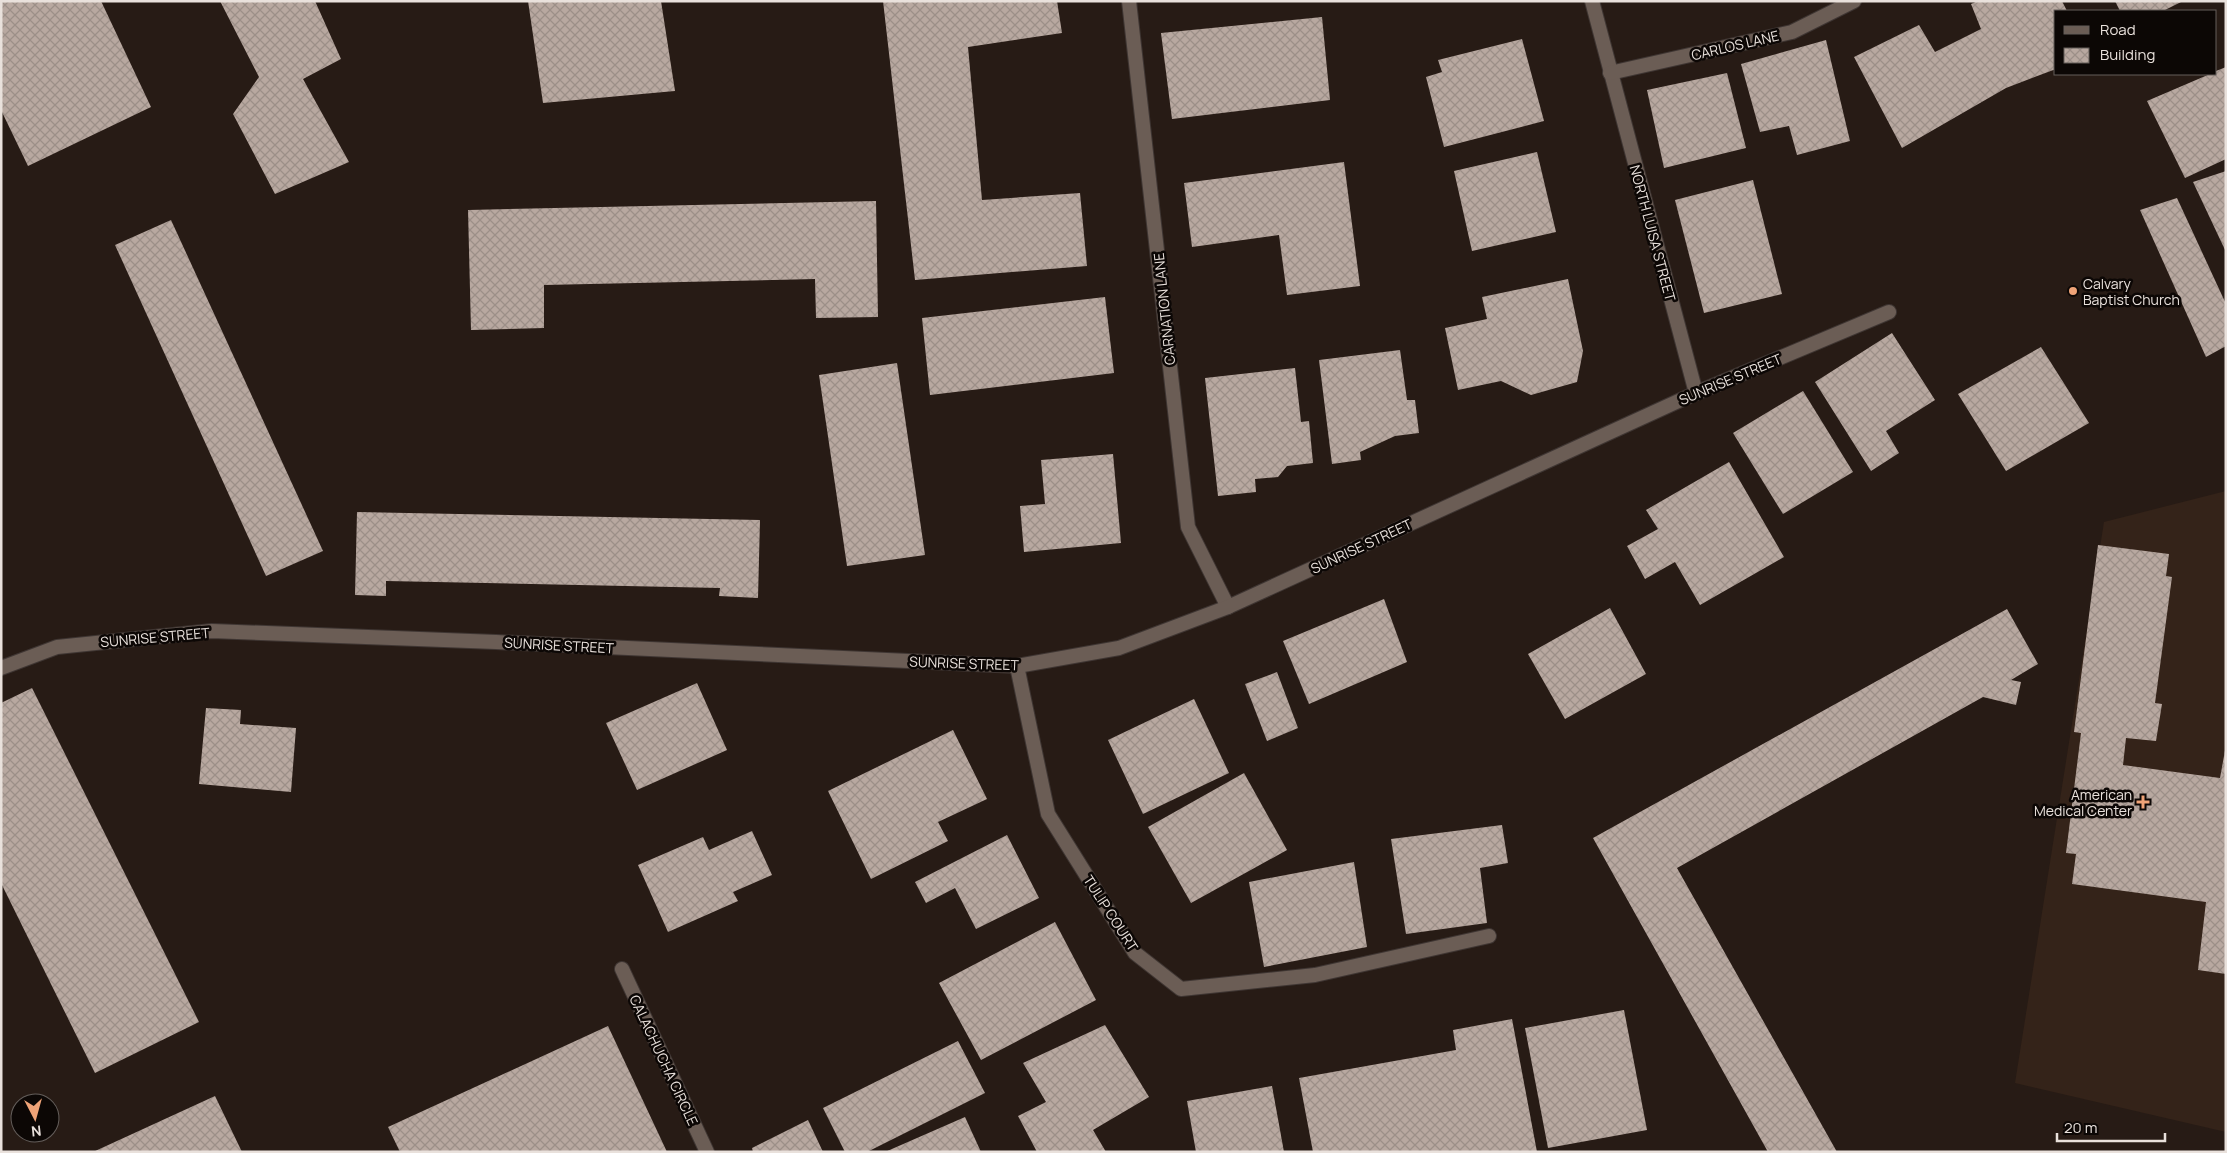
<svg xmlns="http://www.w3.org/2000/svg" width="2227" height="1153" viewBox="0 0 2227 1153" font-family="Manrope,sans-serif">
<style>
.built{fill:#342319}
.building{fill:url(#building-cross-hatch)}
.lines{fill:none;stroke-linecap:round;stroke-linejoin:round}
.minor-casing{stroke:#3f3633;stroke-width:16}
.minor{stroke:#6b5d55;stroke-width:14}
.poi-dot{fill:#efa377;stroke:#0c0705;stroke-width:2}
.labels{text-anchor:middle;dominant-baseline:central;stroke-width:5;stroke-linejoin:round;paint-order:stroke}
.street-label{font-size:14px;fill:#e9e1dc;stroke:#0c0705}
.poi-label{font-size:14px;fill:#e9e1dc;stroke:#0c0705;text-anchor:start}
</style>
<defs>
<pattern id="building-cross-hatch" width="8" height="8" patternUnits="userSpaceOnUse" patternTransform="scale(1.25)"><rect width="8" height="8" fill="#b8a8a0"/><path d="M0 0l8 8M0 8l8-8" fill="none" stroke="#9c8f88"/></pattern>
</defs>
<rect width="100%" height="100%" fill="#271b15"/>
<path class="built" d="M2226,491V1132L2015,1083L2104,522Z"/>
<g class="building">
<path d="M1,1H101L151,107L28,166L1,110Z"/>
<path d="M220,1H315L341,59L303,79L349,162L275,194L233,114L259,77Z"/>
<path d="M528,1H661L675,91L543,103Z"/>
<path d="M883,1H1057L1062,33L968,47L982,200L1080,193L1087,266L915,280Z"/>
<path d="M1978,1H2062L2067,11H2056V69L2006,88L1902,148L1854,57L1919,25L1935,52L1981,29L1971,4Z"/>
<path d="M2115,1H2183L2163,11H2120Z"/>
<path d="M1322,17L1330,100L1172,119L1161,33Z"/>
<path d="M1522,39L1544,121L1444,147L1426,77L1442,72L1438,60Z"/>
<path d="M1826,40L1850,141L1797,155L1789,126L1760,132L1741,64Z"/>
<path d="M2226,67V159L2185,178L2147,101L2210,74H2216V71Z"/>
<path d="M1727,73L1746,148L1664,168L1647,90Z"/>
<path d="M1537,152L1556,232L1472,251L1454,171Z"/>
<path d="M1344,162L1360,286L1287,295L1279,235L1192,247L1184,183Z"/>
<path d="M2226,171V252L2193,182Z"/>
<path d="M1753,180L1782,294L1704,313L1675,200Z"/>
<path d="M2177,198L2226,304V346L2206,357L2140,210Z"/>
<path d="M876,201L878,317L816,318L815,279L544,285V328L471,330L468,210Z"/>
<path d="M171,220L323,551L266,576L115,245Z"/>
<path d="M1568,279L1583,351L1577,382L1531,395L1501,381L1458,390L1445,328L1487,319L1482,297Z"/>
<path d="M1105,297L1114,373L930,395L922,318Z"/>
<path d="M1892,333L1935,400L1886,431L1899,453L1871,471L1815,382Z"/>
<path d="M2041,347L2089,423L2006,471L1958,394Z"/>
<path d="M1400,350L1407,400H1415L1419,433L1395,436L1360,452L1361,460L1332,464L1319,360Z"/>
<path d="M897,363L925,555L847,566L819,375Z"/>
<path d="M1295,368L1301,422L1309,421L1313,463L1287,466L1278,477L1255,479L1256,492L1218,496L1205,378Z"/>
<path d="M1803,391L1853,472L1783,514L1733,433Z"/>
<path d="M1113,454L1121,543L1024,552L1020,506L1045,504L1041,460Z"/>
<path d="M1729,462L1784,557L1700,605L1675,562L1645,579L1627,546L1658,529L1646,510Z"/>
<path d="M357,512L760,520L758,598L719,596L720,588L386,581V596L355,595Z"/>
<path d="M2098,545L2169,554L2166,576L2172,577L2155,703L2162,704L2156,741L2126,738L2123,765L2220,778L2226,745V974L2198,970L2206,902L2072,884L2076,854L2066,853L2081,733L2074,732Z"/>
<path d="M1384,599L1407,662L1309,704L1283,641Z"/>
<path d="M1610,608L1646,674L1565,719L1528,654Z"/>
<path d="M2007,609L2038,664L2011,680L2021,682L2016,705L1983,697L1677,868L1837,1152H1768L1593,838Z"/>
<path d="M1277,672L1298,728L1267,741L1245,684Z"/>
<path d="M697,683L727,750L637,790L606,723Z"/>
<path d="M32,688L199,1022L95,1073L1,883V703Z"/>
<path d="M1194,699L1229,773L1143,814L1108,740Z"/>
<path d="M206,708L241,710L240,724L296,728L291,792L199,784Z"/>
<path d="M953,730L987,799L938,822L948,841L871,879L828,791Z"/>
<path d="M1244,773L1287,850L1191,903L1148,827Z"/>
<path d="M1502,825L1508,863L1480,868L1487,923L1406,934L1391,839Z"/>
<path d="M752,831L772,875L733,892L738,901L668,932L638,865L703,837L709,850Z"/>
<path d="M1007,835L1039,898L976,929L955,888L926,903L915,882Z"/>
<path d="M1354,862L1367,947L1264,967L1249,882Z"/>
<path d="M1055,922L1096,1000L981,1060L939,983Z"/>
<path d="M1624,1010L1647,1130L1548,1148L1525,1028Z"/>
<path d="M1512,1019L1537,1152H1313L1299,1078L1456,1050L1453,1030Z"/>
<path d="M1105,1025L1149,1097L1093,1130L1106,1152H1037L1018,1116L1046,1102L1023,1063Z"/>
<path d="M608,1026L667,1152H400L388,1127Z"/>
<path d="M958,1041L985,1093L867,1152H845L823,1108Z"/>
<path d="M1272,1086L1284,1152H1196L1187,1101Z"/>
<path d="M215,1096L242,1152H93Z"/>
<path d="M965,1117L981,1152H885Z"/>
<path d="M808,1120L823,1152H753L752,1148Z"/>
</g>
<g class="lines">
<g class="minor-casing">
<g id="minor">
<path d="M1129,1L1188,527L1228,607"/>
<path d="M1592,1L1696,393"/>
<path d="M1610,73L1792,32L1854,1"/>
<path d="M1017,666L1048,814L1135,953L1181,989L1315,975L1489,936"/>
<path d="M1,668L57,647L212,631L496,642L1017,666L1119,648L1228,607L1696,393L1889,312"/>
<path d="M622,969L707,1152"/>
</g>
</g>
<use href="#minor" class="minor"/>
</g>
<g class="poi-dot">
<circle cx="2073" cy="291" r="5"/>
<path d="M2140.5 794.5h5v5h5v5h-5v5h-5v-5h-5v-5h5z"/>
</g>
<g class="labels">
<g class="street-label">
<text transform="translate(1735 45) rotate(-13)">CARLOS LANE</text>
<text transform="translate(1653 233) rotate(75)">NORTH LUISA STREET</text>
<text transform="translate(1164 309) rotate(-96)">CARNATION LANE</text>
<text transform="translate(1730 379) rotate(-23)">SUNRISE STREET</text>
<text transform="translate(1361 546) rotate(-25)">SUNRISE STREET</text>
<text transform="translate(155 637) rotate(-5)">SUNRISE STREET</text>
<text transform="translate(559 645) rotate(3)">SUNRISE STREET</text>
<text transform="translate(964 663) rotate(2)">SUNRISE STREET</text>
<text transform="translate(1111 913) rotate(57)">TULIP COURT</text>
<text transform="translate(664 1060) rotate(65)">CALACHUCHA CIRCLE</text>
</g>
<g class="poi-label">
<text x="2083" y="283">Calvary<tspan x="2083" dy="16">Baptist Church</tspan></text>
<text x="2132" y="794" text-anchor="end">American<tspan x="2132" dy="16">Medical Center</tspan></text>
</g>
</g>
<rect width="2227" height="1153" fill="none" stroke="#e9e1dc" stroke-width="5"/>
<rect x="2054" y="10" width="162" height="65" fill="#0c0705" stroke="#645e5b"/>
<rect x="2064" y="26" width="25" height="8" fill="#6b5d55" stroke="#645e5b"/>
<text x="2100" y="35" font-size="15" fill="#e9e1dc">Road</text>
<rect x="2064" y="48" width="25" height="15" fill="url(#building-cross-hatch)" stroke="#645e5b"/>
<text x="2100" y="60" font-size="15" fill="#e9e1dc">Building</text>
<g transform="translate(35 1118) rotate(174)"><circle r="24" fill="#0c0705" stroke="#645e5b"/>
<path d="M0-4L9 19L0 12L-9 19Z" fill="#efa377"/>
<text y="-8" font-size="14" font-weight="bold" text-anchor="middle" fill="#e9e1dc">N</text>
</g>
<path d="M2057 1133v8h108v-8" fill="none" stroke="#e9e1dc" stroke-width="2.5"/>
<text x="2064" y="1133" font-size="15" fill="#e9e1dc" stroke="#0c0705" stroke-width="4" paint-order="stroke">20 m</text>
</svg>
